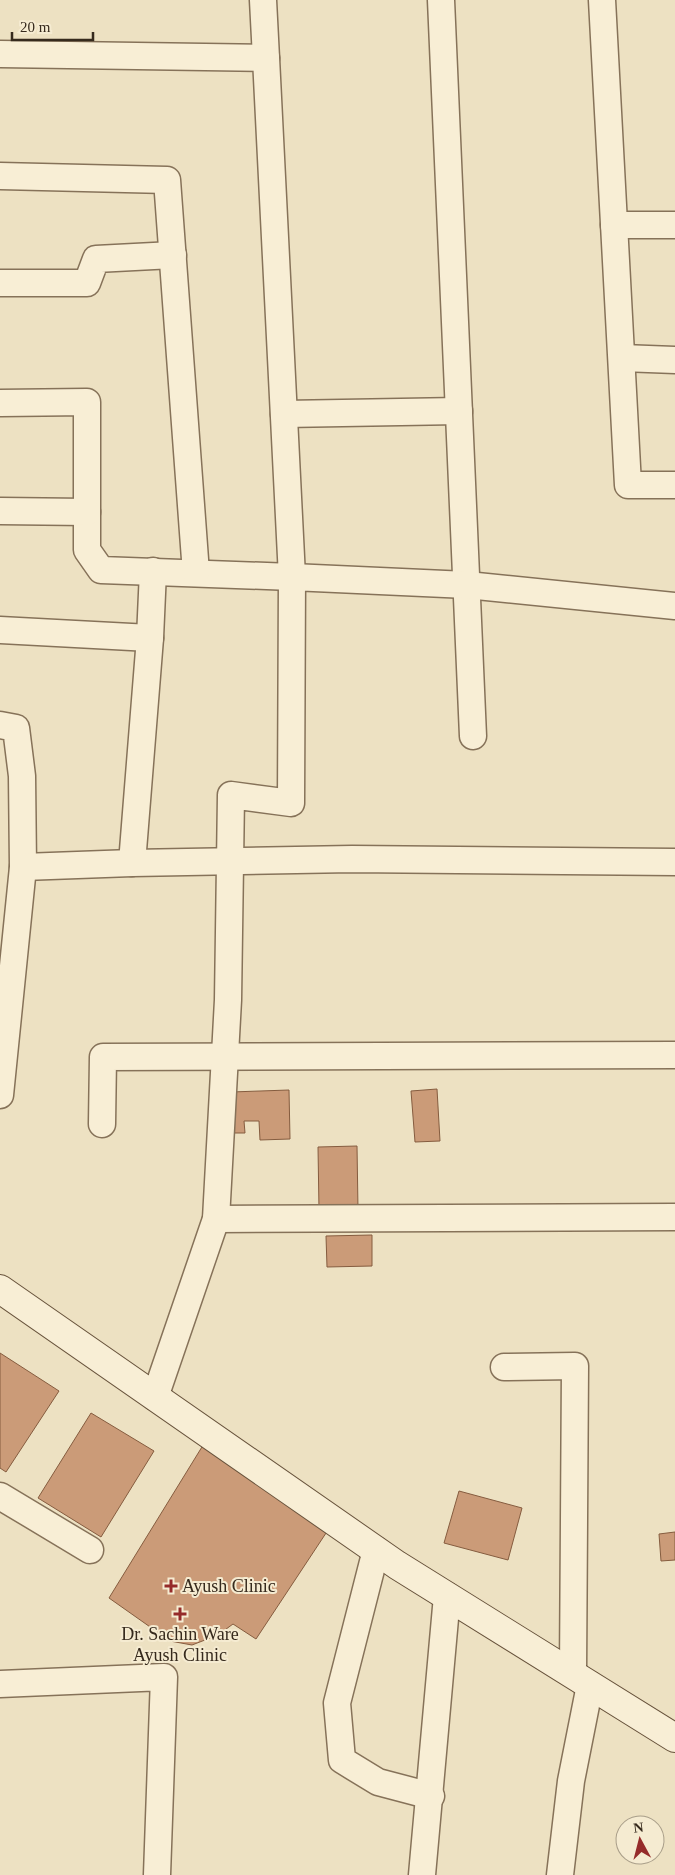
<svg xmlns="http://www.w3.org/2000/svg" width="675" height="1875" viewBox="0 0 675 1875" font-family="'Times New Roman',serif">
<style>
.building{fill:#cb9b78;stroke:#855c3f}
.lines{fill:none;stroke-linecap:round;stroke-linejoin:round}
.street-casing{stroke:#867259;stroke-width:29}
.secondary-casing{stroke:#68533c;stroke-width:30}
.street{stroke:#f8eed5;stroke-width:26}
.secondary{stroke:#f8eed5;stroke-width:28}
.poi-dot{fill:#952b2a;stroke:#f5ebd1;stroke-width:2}
.labels{text-anchor:middle;dominant-baseline:central;stroke-width:4;stroke-linejoin:round;paint-order:stroke}
.poi-label{font-size:18px;fill:#362a1d;stroke:#f5ebd1;text-anchor:start}
</style>
<rect width="100%" height="100%" fill="#ede1c2"/>
<g class="building">
<path d="M437,1089L440,1141L415,1142L411,1091Z"/>
<path d="M289,1090L290,1139L260,1140L259,1121H244L245,1133H232L231,1092Z"/>
<path d="M357,1146L358,1210H319L318,1147Z"/>
<path d="M372,1235V1266L327,1267L326,1236Z"/>
<path d="M0,1353L59,1391L6,1472L0,1468Z"/>
<path d="M91,1413L154,1451L101,1537L38,1498Z"/>
<path d="M205,1442L332,1524L256,1639L233,1624L218,1635L192,1645L170,1641L109,1598Z"/>
<path d="M459,1491L522,1508L508,1560L444,1543Z"/>
<path d="M675,1532V1560L661,1561L659,1534Z"/>
</g>
<g class="lines">
<g class="street-casing">
<g id="street">
<path d="M263,0L266,58"/>
<path d="M441,0L473,736"/>
<path d="M602,0L628,485H675"/>
<path d="M0,54L266,58L292,577L101,570L87,550V402L0,403"/>
<path d="M0,176L167,180L196,573"/>
<path d="M614,225H675"/>
<path d="M0,283H87L96,259L173,255"/>
<path d="M622,358L675,360"/>
<path d="M284,414L459,411"/>
<path d="M0,511L87,512"/>
<path d="M0,630L150,638"/>
<path d="M0,725L16,728L22,776L23,867L0,1095"/>
<path d="M132,863L150,638L153,571"/>
<path d="M23,867L132,863L352,859L675,862"/>
<path d="M102,1124L103,1057L675,1055"/>
<path d="M216,1219L675,1217"/>
<path d="M504,1367L575,1366L573,1674"/>
<path d="M155,1397L216,1219L228,1000L231,795L291,803L292,577L467,585L675,606"/>
<path d="M0,1496L90,1550"/>
<path d="M376,1550L337,1703L342,1760L378,1782L431,1796"/>
<path d="M0,1684L164,1677L157,1875"/>
<path d="M422,1875L447,1596"/>
<path d="M560,1875L571,1781L590,1685"/>
</g>
</g>
<g class="secondary-casing">
<path id="secondary" d="M0,1289L397,1565L675,1738"/>
</g>
<use href="#street" class="street"/>
<use href="#secondary" class="secondary"/>
</g>
<g class="poi-dot">
<path d="M168.5 1578.5h5v5h5v5h-5v5h-5v-5h-5v-5h5z"/>
<path d="M177.5 1606.5h5v5h5v5h-5v5h-5v-5h-5v-5h5z"/>
</g>
<g class="labels">
<g class="poi-label">
<text x="182" y="1586">Ayush Clinic</text>
<text x="180" y="1634" text-anchor="middle">Dr. Sachin Ware<tspan x="180" dy="21">Ayush Clinic</tspan></text>
</g>
</g>
<g transform="translate(640 1840) rotate(353)"><circle r="24" fill="#f5ebd1" stroke="#a99e89"/>
<path d="M0-4L9 19L0 12L-9 19Z" fill="#952b2a"/>
<text y="-8" font-size="14" font-weight="bold" text-anchor="middle" fill="#362a1d">N</text>
</g>
<path d="M12 32v8h81v-8" fill="none" stroke="#362a1d" stroke-width="2.5"/>
<text x="20" y="32" font-size="15" fill="#362a1d" stroke="#f5ebd1" stroke-width="4" paint-order="stroke">20 m</text>
</svg>
